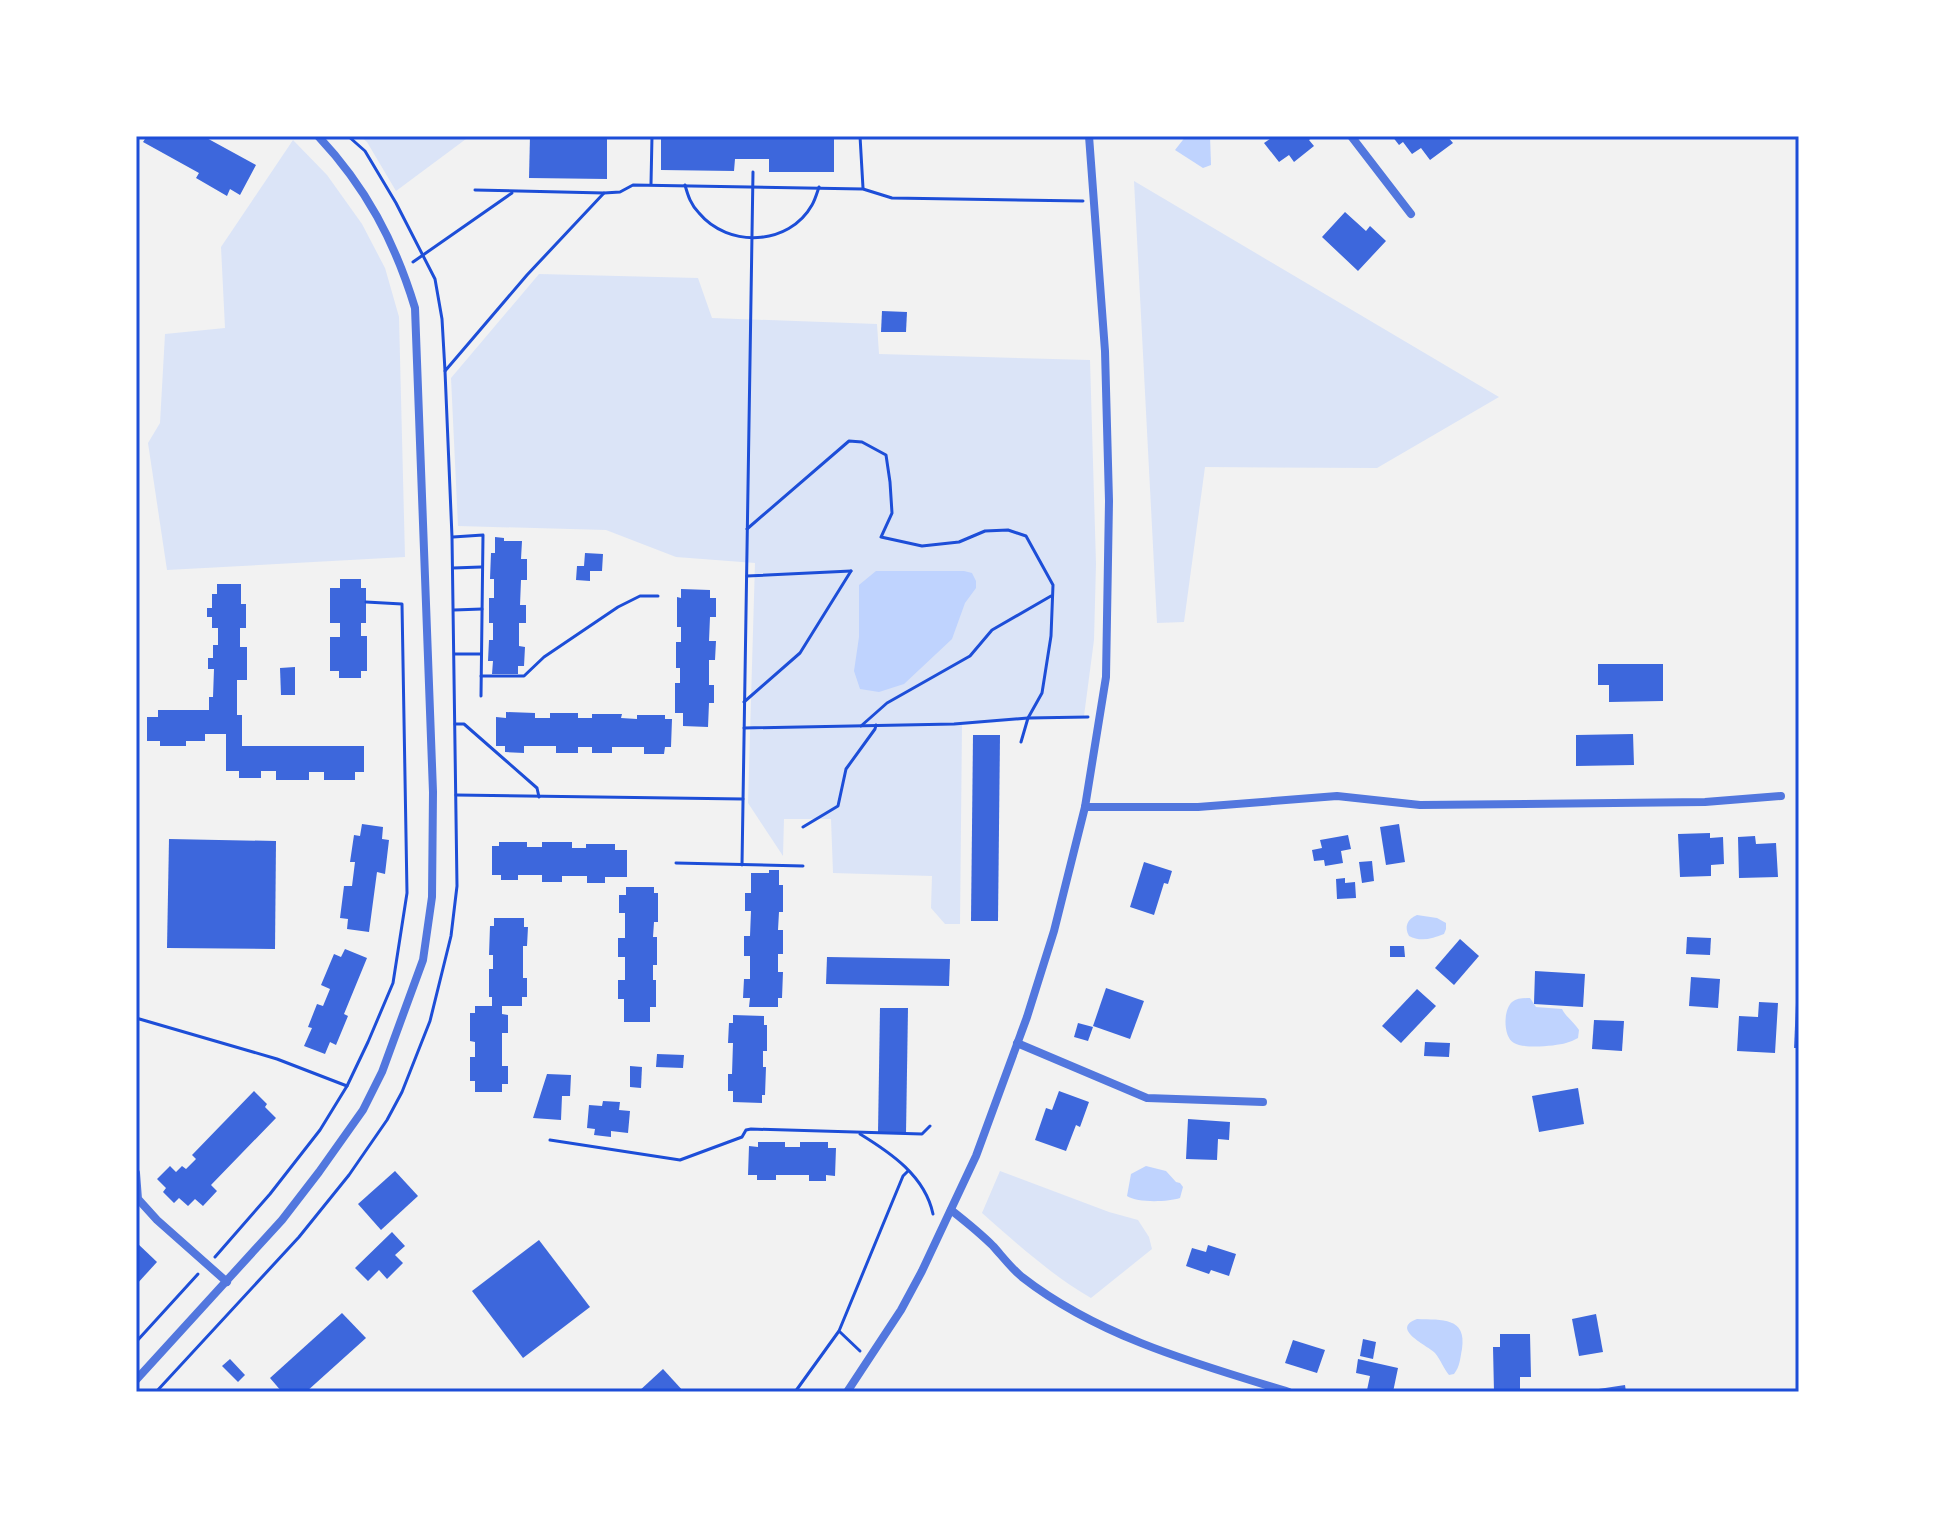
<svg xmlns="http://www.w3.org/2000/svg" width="1935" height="1528" viewBox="0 0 1935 1528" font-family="Inter,sans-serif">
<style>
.green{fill:#dbe4f7}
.water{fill:#bfd3fe}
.building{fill:#3d67dc}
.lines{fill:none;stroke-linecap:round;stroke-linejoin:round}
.path{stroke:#1d4ed8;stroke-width:3}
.minor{stroke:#5277de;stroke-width:8}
.neatline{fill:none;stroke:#1d4ed8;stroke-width:3}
</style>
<rect width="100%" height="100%" fill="#f2f2f2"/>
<g class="green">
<path d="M360,136H470L396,191L367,142Z"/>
<path d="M293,140L327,175L362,224L385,268L399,317L405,557L167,570L148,443L160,423L165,334L225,328L221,247Z"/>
<path d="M1134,181L1499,397L1377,468L1205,467L1184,622L1157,623Z"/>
<path d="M539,274L698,278L712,318L877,324L879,354L1090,360L1096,564L1094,640L1084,716L962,725L960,924H945L931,908L932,876L833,873L831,819H784L783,856L748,803L755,563L676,557L606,530L458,526L451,378Z"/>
<path d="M1000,1171L1109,1212L1138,1220L1149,1237L1152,1249L1091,1298C1051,1275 1016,1243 982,1213Z"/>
</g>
<g class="water">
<path d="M1186,136H1210L1211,165L1203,168L1175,150Z"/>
<path d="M876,571H964L972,573L976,581V588L965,603L952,639L904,684L879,692L860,689L854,671L859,637V585Z"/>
<path d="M1417,915L1437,918L1446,923V929L1444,934C1432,939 1420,942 1409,936C1404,927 1407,919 1417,915Z"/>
<path d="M1530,998L1536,1007L1562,1009C1566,1017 1574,1022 1579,1030L1578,1038C1574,1040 1570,1042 1566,1043C1556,1046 1523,1049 1514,1043C1503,1037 1503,1010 1512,1002C1517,998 1524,998 1530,998Z"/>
<path d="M1146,1166L1166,1171L1176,1182L1180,1183L1183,1187L1180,1198C1168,1202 1137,1203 1127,1196L1131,1174Z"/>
<path d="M1417,1319C1442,1320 1467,1317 1462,1349C1460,1359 1460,1366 1454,1374L1449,1375C1443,1368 1441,1360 1435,1353C1429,1346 1389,1329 1417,1319Z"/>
</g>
<g class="building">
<rect x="136" y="136" width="3" height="22"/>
<path d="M147,136H203L256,165L240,195L230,189L227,196L196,178L199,173L143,142Z"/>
<path d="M530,136H607V179L529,178Z"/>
<path d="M661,136H834V172H769V159H735L734,171L661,170Z"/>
<path d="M1274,136H1314L1309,140L1314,146L1294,162L1289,155L1279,162L1264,143Z"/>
<path d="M1392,136H1447L1453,143L1430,160L1421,148L1412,154L1403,142L1399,145Z"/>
<path d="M1345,212L1366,231L1370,226L1386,241L1358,271L1322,237Z"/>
<path d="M882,311L907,312L906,332H881Z"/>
<path d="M495,537L504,538V541H522L521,559H527V580H521L520,605H526V623H519V646L525,647L524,666H518V674H492L493,661H488L489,640H493V623H489V598H494V579H490L491,553H495Z"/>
<path d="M585,553L603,554L602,571H590V581L576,580L577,566H584Z"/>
<path d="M340,579H361V588H366V623H361V636H367V671H361V678H339V671H330V637H340V623H330V588H340Z"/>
<path d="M217,584H241V604H246V628H240V647H247V680H237V715H242V746H364V772H355V780H324V772H309V780H276V771H261V778H239V771H226V734H205V741H186V746H160V741H147V717H158V710H209V697H213L214,669H208V658H213V645H218V628H212V617H207V608H212V594H217Z"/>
<path d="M681,589L710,590V598H716V617H710L709,641H716L715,660H709V685H714V703H709L708,727L683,726V713H675V683H680V668H676V642H681V627H677V597L681,598Z"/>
<path d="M1598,664H1663V701L1609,702V685H1598Z"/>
<path d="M295,667V695H281L280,668Z"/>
<path d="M506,712L535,713V718H550V713H578V718H592V714H622L621,718L637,719V715H665V719H672L671,747H665L664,754H644V747H612V753H592V747H578V753H556V746H524V753L505,752V746H496V717L506,718Z"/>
<path d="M1633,734L1634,765L1576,766V735Z"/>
<path d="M973,735H1000L998,921H971Z"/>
<path d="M362,824L383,827L382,839L389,840L385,874L377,872L369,932L347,929L348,919L340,918L344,886H352L355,862H350L354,835L360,836Z"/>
<path d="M1399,824L1405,862L1386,865L1380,827Z"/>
<path d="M1710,833V838L1723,837L1724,864L1711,865V876L1680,877L1678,834Z"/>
<path d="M1348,835L1351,849L1341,851L1343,863L1325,866L1324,860L1314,861L1312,850L1322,848L1320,840Z"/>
<path d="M1755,836L1756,844L1776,843L1778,877L1739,878L1738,837Z"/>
<path d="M169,839L276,841L275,949L167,948Z"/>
<path d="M499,842H527V847H542V842H572V848H586V844H615V850H627V877H605V883H587V876H562V882H542V875H518V880H501V875H492V846H499Z"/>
<path d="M1372,861L1374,881L1362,883L1359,862Z"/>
<path d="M1144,862L1172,871L1168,884L1164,883L1154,915L1130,907Z"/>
<path d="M769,870H779V885H783V912H779L778,930H783V954H778V972H783L782,998H778V1007H749L750,998H743L744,979H750V956H744V936H750L751,911H745V893H751V873H769Z"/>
<path d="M1345,878V883L1355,882L1356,898L1337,899L1336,879Z"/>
<path d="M626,887H654V893H658V922H654L653,937H657V965H653V980H656V1007H650V1022H624V999H618V980H625V957H618V938H625V913H619V895H626Z"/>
<path d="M494,918H524V927H528L527,946H523V978H527V997H522V1006H502V1014L508,1015V1033H502V1066H508V1084H502V1092H475V1081H470V1057H475V1042L470,1041V1013H475V1006H492V997H489V969H493V955H489L490,926H494Z"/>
<path d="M1687,937L1711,938L1710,955L1686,954Z"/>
<path d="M1460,939L1479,956L1454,985L1435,968Z"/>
<path d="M1390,946H1404L1405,957H1390Z"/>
<path d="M345,949L367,958L344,1014L348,1016L336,1045L330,1042L325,1054L304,1046L312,1028L308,1027L317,1004L323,1006L330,989L321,985L334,954L341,957Z"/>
<path d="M827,957L950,959L949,986L826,984Z"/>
<path d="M1535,971L1585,974L1583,1007L1534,1004Z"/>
<path d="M1691,977L1720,979L1718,1008L1689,1006Z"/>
<path d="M1106,988L1144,1001L1130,1039L1093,1026Z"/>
<path d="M1417,989L1436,1006L1401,1043L1382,1026Z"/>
<path d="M1759,1002L1778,1003L1775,1053L1737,1051L1739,1016L1758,1017Z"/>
<path d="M1796,1003H1799V1048H1794Z"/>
<path d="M880,1008H908L906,1134L878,1133Z"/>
<path d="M733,1015L764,1016V1025H767V1051H763V1067H766L765,1095H762V1103L733,1102V1091H728V1074H732L733,1043H728L729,1023H733Z"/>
<path d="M1594,1020L1624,1021L1622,1051L1592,1049Z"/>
<path d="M1078,1023L1093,1027L1088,1041L1074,1037Z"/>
<path d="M1425,1042L1450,1043L1449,1057L1424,1056Z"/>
<path d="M657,1054L684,1055L683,1068L656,1067Z"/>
<path d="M630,1066L642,1067L641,1088L630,1087Z"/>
<path d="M547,1074L571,1075L570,1096H562L561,1120L533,1118Z"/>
<path d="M1578,1088L1584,1124L1539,1132L1532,1096Z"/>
<path d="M254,1091L267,1104L265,1107L276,1118L211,1185L217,1191L203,1206L195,1199L188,1206L179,1198L174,1203L163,1192L166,1188L157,1179L170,1166L176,1172L182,1166L186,1169L196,1159L192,1155Z"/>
<path d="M1059,1091L1089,1102L1080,1127L1076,1125L1066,1151L1035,1140L1046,1108L1052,1110Z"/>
<path d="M603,1101L620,1102L619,1110L630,1111L628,1133L611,1131V1137L594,1135L595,1129L587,1128L589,1105L602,1106Z"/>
<path d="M1188,1119L1230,1122L1229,1140L1218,1139L1217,1160L1186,1159Z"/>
<path d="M758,1142H785V1147H800V1142H828V1148H836L835,1176L826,1175V1181H809V1175H776V1180H757V1175H748L749,1146L758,1147Z"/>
<path d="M395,1171L418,1196L381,1230L358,1204Z"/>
<path d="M392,1232L405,1246L395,1255L403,1263L387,1279L379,1270L368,1281L355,1268Z"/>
<path d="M539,1240L590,1307L523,1358L472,1291Z"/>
<path d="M136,1242L157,1262L136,1285Z"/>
<path d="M1208,1245L1236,1254L1229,1276L1211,1270L1209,1274L1186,1266L1192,1248L1206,1252Z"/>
<path d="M342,1313L366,1338L306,1392H282L270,1378Z"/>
<path d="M1596,1314L1603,1352L1579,1356L1572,1319Z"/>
<path d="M1500,1334H1530L1531,1377H1520V1392H1494L1493,1347H1500Z"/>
<path d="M1363,1339L1376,1342L1373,1359L1360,1356Z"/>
<path d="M1293,1340L1325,1350L1317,1373L1285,1363Z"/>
<path d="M230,1359L245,1375L238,1382L222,1366Z"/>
<path d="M1358,1359L1398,1368L1393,1392L1367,1390L1370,1376L1356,1373Z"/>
<path d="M663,1369L684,1392H638Z"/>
<path d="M1625,1385L1626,1392H1592V1390Z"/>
</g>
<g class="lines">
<g class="path">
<path d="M348,136L365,151L396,203L435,279L442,319L445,371L527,275L604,193"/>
<path d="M860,136L863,188"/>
<path d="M651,184L652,136"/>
<path d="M685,185C688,196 691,205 699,213C728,248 789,246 812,205C815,200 817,193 819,187"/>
<path d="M475,190L604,193L620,192L633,185L863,189L892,198L1083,201"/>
<path d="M413,262L512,193"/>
<path d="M747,529L849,441L862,442L886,455L890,482L892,513L881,537L922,546L959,542L985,531L1008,530L1026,536L1053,585L1051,636L1042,693L1028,718L1021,742"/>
<path d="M453,537L483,535L481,696"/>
<path d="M453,568L481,567"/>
<path d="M747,576L851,571"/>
<path d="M454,610L482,609"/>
<path d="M455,654H481"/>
<path d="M481,676H524L544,657L618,607L640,596H658"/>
<path d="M744,702L800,653L851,571"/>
<path d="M455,724H464L537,788L539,797"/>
<path d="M861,726L887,703L970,656L992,630L1051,596"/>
<path d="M744,728L954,724L1028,718L1088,717"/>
<path d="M456,795L743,799"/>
<path d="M803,827L838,806L846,769L875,729L876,725"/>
<path d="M676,863L803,866"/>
<path d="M742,865L753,172"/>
<path d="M136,1018L277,1059L347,1086"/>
<path d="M860,1134C891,1153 925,1176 933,1214"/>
<path d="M550,1140L680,1160L742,1137L746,1130L751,1129L922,1134L930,1126"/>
<path d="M215,1257L270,1194L320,1130L347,1086L368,1042L393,983L407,893L402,604L366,602"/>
<path d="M840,1332L860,1351"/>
<path d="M136,1342L198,1274"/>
<path d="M156,1392L299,1237L349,1175L387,1120L402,1092L430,1021L451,936L457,886L452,537L445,371"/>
<path d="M795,1392L839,1331L903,1176L908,1171"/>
</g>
<g class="minor">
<path d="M1351,136L1411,214"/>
<path d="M1085,807H1198L1337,796L1420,805L1705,802L1781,796"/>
<path d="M1017,1043L1147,1098L1263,1102"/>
<path d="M136,1173L138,1199L157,1220L227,1282"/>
<path d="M951,1210C965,1221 980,1233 993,1246C1002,1256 1011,1268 1022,1277C1099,1337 1197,1364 1289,1392"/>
<path d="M136,1380L282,1220L319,1172L363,1110L382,1072L423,960L432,897L433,792L415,308C395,242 366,187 318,136"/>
<path d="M847,1392L901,1310L922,1271L976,1156L1027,1017L1054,931L1085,807L1106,677L1109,501L1105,351L1089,136"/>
</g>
</g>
<rect width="1935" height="1528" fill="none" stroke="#ffffff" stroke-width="276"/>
<rect x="138" y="138" width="1659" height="1252" class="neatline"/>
</svg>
